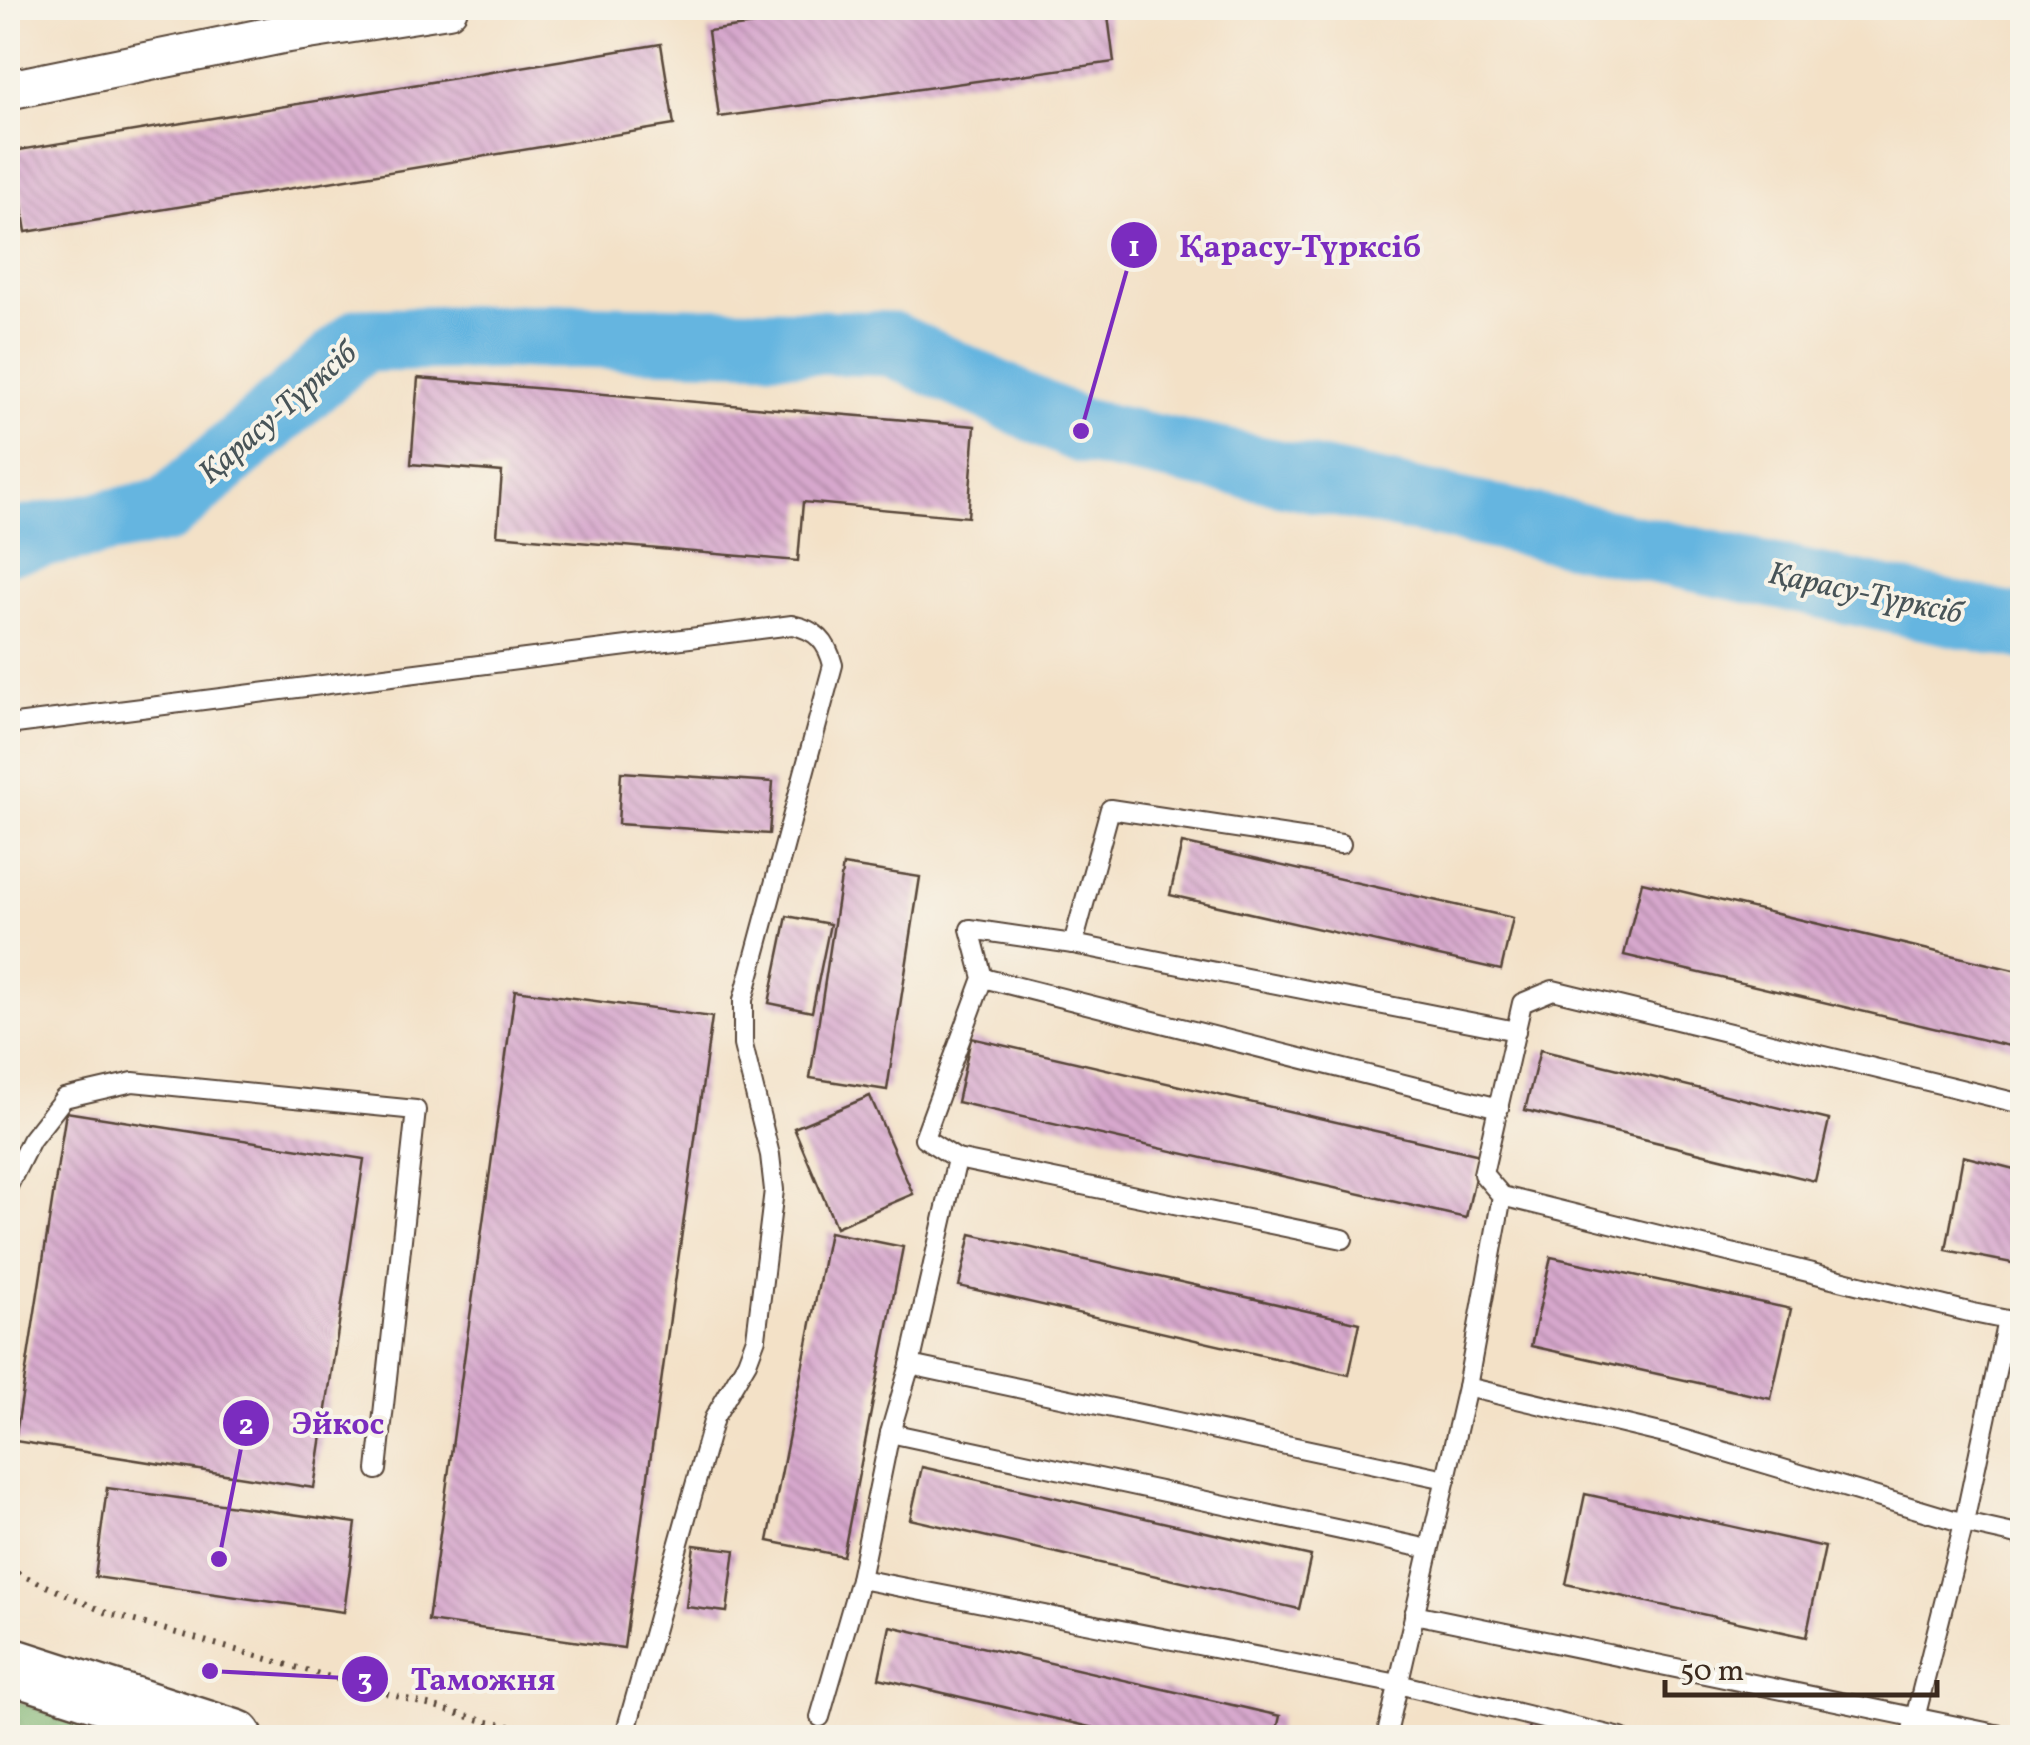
<svg xmlns="http://www.w3.org/2000/svg" width="2030" height="1745" viewBox="0 0 2030 1745" font-family="Vollkorn,serif">
<style>
.forest{fill:url(#forest-crowns);stroke:#5c6f48;stroke-width:2.5}
.lines{fill:none;stroke-linecap:round;stroke-linejoin:round}
.river{stroke:#65b5e0;stroke-width:65}
.building{fill:url(#building-back-hatch)}
.lane-casing{stroke:#574537;stroke-width:22}
.street-casing{stroke:#574537;stroke-width:42}
.primary-casing{stroke:#574537;stroke-width:60}
.path{stroke:#574537;stroke-width:6;stroke-dasharray:2.5 8;stroke-linecap:butt}
.lane{stroke:#fff;stroke-width:18}
.street{stroke:#fff;stroke-width:38}
.primary{stroke:#fff;stroke-width:55}
.labels{text-anchor:middle;dominant-baseline:central;stroke-width:8;stroke-linejoin:round;paint-order:stroke}
.water-label{font-size:32px;font-style:italic;fill:#485458;stroke:#f7f3e8}
.leader{fill:none;stroke:#7b2cbf;stroke-width:4}
.callout-dot{fill:#7b2cbf;stroke:#f7f3e8;stroke-width:4}
.mark-label{font-size:30px;text-anchor:middle;font-weight:bold;fill:#fff}
.callout-label{font-size:32px;text-anchor:middle;font-weight:bold;fill:#7b2cbf;stroke:#f7f3e8;stroke-width:8;stroke-linejoin:round;paint-order:stroke}
</style>
<defs>
<pattern id="forest-crowns" width="20" height="18" patternUnits="userSpaceOnUse" patternTransform="scale(2.5)"><rect width="20" height="18" fill="#7eb471"/><path d="M2 6a3 3 0 1 1 6 0M12 15a3 3 0 1 1 6 0" fill="none" stroke="#68935c"/></pattern>
<pattern id="building-back-hatch" width="6" height="6" patternUnits="userSpaceOnUse" patternTransform="scale(2.5)"><rect width="6" height="6" fill="#d7a8cd"/><path d="M-1 5l2 2M0 0l6 6M5-1l2 2" fill="none" stroke="#b089a6"/></pattern>
</defs>
<rect width="100%" height="100%" fill="#f7f3e8"/>
<filter id="ink" filterUnits="userSpaceOnUse"><feTurbulence type="fractalNoise" baseFrequency=".01" numOctaves="2"/><feDisplacementMap in="SourceGraphic" scale="20" xChannelSelector="R" yChannelSelector="G"/><feConvolveMatrix kernelMatrix="1 2 1 2 8 2 1 2 1" color-interpolation-filters="sRGB"/></filter>
<filter id="wash" filterUnits="userSpaceOnUse"><feTurbulence type="fractalNoise" baseFrequency=".0048" numOctaves="4" result="noise"/><feDisplacementMap in="SourceGraphic" scale="40" xChannelSelector="R" yChannelSelector="G"/><feGaussianBlur stdDeviation="2.25" result="paint"/><feColorMatrix in="noise" values="0 0 0 0 0 0 0 0 0 0 0 0 0 0 0 0 0 1.4 0 .05"/><feComposite in="paint" operator="in"/></filter>
<g filter="url(#wash)">
<rect width="100%" height="100%" fill="#f3e1c7"/>
<path class="forest" d="M8,1697L114,1737H8Z"/>
<g class="lines">
<path class="river" d="M8,542L166,511L361,340L569,336L891,344L1081,431L2022,628"/>
</g>
<g id="blocks">
<g class="building">
<path d="M877,8H1107L1114,62L719,117L708,31Z"/>
<path d="M661,44L674,125L26,232L13,151Z"/>
<path d="M418,378L975,426L968,517L803,502L798,561L497,535L502,472L411,464Z"/>
<path d="M621,772L773,782L769,834L618,824Z"/>
<path d="M1182,843L1513,918L1501,970L1170,895Z"/>
<path d="M843,865L920,877L887,1090L810,1078Z"/>
<path d="M1642,882L2022,972V1049L1624,955Z"/>
<path d="M787,916L830,924L812,1012L769,1003Z"/>
<path d="M515,990L712,1017L624,1648L428,1621Z"/>
<path d="M971,1038L1480,1155L1466,1218L957,1102Z"/>
<path d="M1540,1050L1829,1120L1815,1181L1525,1110Z"/>
<path d="M870,1096L913,1194L836,1227L794,1128Z"/>
<path d="M66,1112L364,1159L314,1488L15,1441Z"/>
<path d="M1963,1156L2022,1171V1265L1946,1250Z"/>
<path d="M829,1232L903,1247L843,1556L768,1541Z"/>
<path d="M971,1234L1360,1323L1349,1375L959,1286Z"/>
<path d="M1551,1257L1791,1309L1771,1399L1531,1346Z"/>
<path d="M922,1467L1311,1556L1299,1609L910,1519Z"/>
<path d="M107,1488L356,1523L344,1612L95,1577Z"/>
<path d="M1585,1494L1825,1547L1806,1637L1566,1584Z"/>
<path d="M694,1545L735,1550L727,1612L686,1607Z"/>
<path d="M890,1626L1280,1716L1275,1738H1137L879,1678Z"/>
<path d="M1530,1721L1598,1738H1526Z"/>
</g>
</g>
</g>
<g filter="url(#ink)">
<use href="#blocks" fill-opacity="0" stroke="#574537" stroke-width="2.5"/>
<g class="lines">
<g class="lane-casing">
<g id="lane">
<path d="M8,725L792,625C816,630 827,641 833,665L743,1000V1045L770,1155L774,1190L756,1338L747,1362L714,1418L624,1738"/>
<path d="M1073,944L1516,1031"/>
<path d="M983,978L1499,1108"/>
<path d="M2022,1104L1553,990L1522,1003L1483,1174L1502,1196L1973,1313L2022,1323"/>
<path d="M957,1159L1343,1239"/>
<path d="M8,1186L31,1140L64,1098L133,1082L416,1110L377,1470"/>
<path d="M910,1365L1446,1479"/>
<path d="M1467,1387L1502,1196"/>
<path d="M890,1433L1429,1549"/>
<path d="M860,1579L1398,1684L1621,1738"/>
<path d="M1414,1614L2015,1738"/>
<path d="M820,1717L860,1579L890,1433L910,1365L957,1159L924,1138L983,978L970,929L1073,944L1110,809L1341,844"/>
<path d="M1386,1738L1467,1387L1669,1435L1964,1523L2007,1320"/>
<path d="M1910,1738L1964,1523L2022,1536"/>
</g>
</g>
<g class="street-casing">
<path id="street" d="M8,90L283,34L448,8"/>
</g>
<g class="primary-casing">
<path id="primary" d="M8,1665L235,1738"/>
</g>
<path class="path" d="M8,1569L107,1613L487,1722L575,1738"/>
<use href="#lane" class="lane"/>
<use href="#street" class="street"/>
<use href="#primary" class="primary"/>
</g>
</g>
<g class="labels">
<g class="water-label">
<text transform="translate(279 414) rotate(-41)">Қарасу-Түрксіб</text>
<text transform="translate(1865 595) rotate(12)">Қарасу-Түрксіб</text>
</g>
</g>
<path class="leader" d="M1081 431L1134 245M219 1559L246 1423M210 1671L365 1679"/>
<g class="callout-dot">
<circle cx="1081" cy="431" r="10"/>
<circle cx="219" cy="1559" r="10"/>
<circle cx="210" cy="1671" r="10"/>
<circle cx="1134" cy="245" r="25"/>
<circle cx="246" cy="1423" r="25"/>
<circle cx="365" cy="1679" r="25"/>
</g>
<g class="mark-label">
<text x="1134" y="256">1</text>
<text x="246" y="1434">2</text>
<text x="365" y="1689">3</text>
</g>
<g class="callout-label">
<text x="1300" y="257">Қарасу-Түрксіб</text>
<text x="338" y="1434">Эйкос</text>
<text x="483" y="1690">Таможня</text>
</g>
<rect width="2030" height="1745" fill="none" stroke="#f7f3e8" stroke-width="40"/>
<path d="M1665 1680v15h272v-15" fill="none" stroke="#3b2a1e" stroke-width="5"/>
<text x="1680" y="1680" font-size="30" fill="#3b2a1e" stroke="#f7f3e8" stroke-width="8" paint-order="stroke">50 m</text>
</svg>
